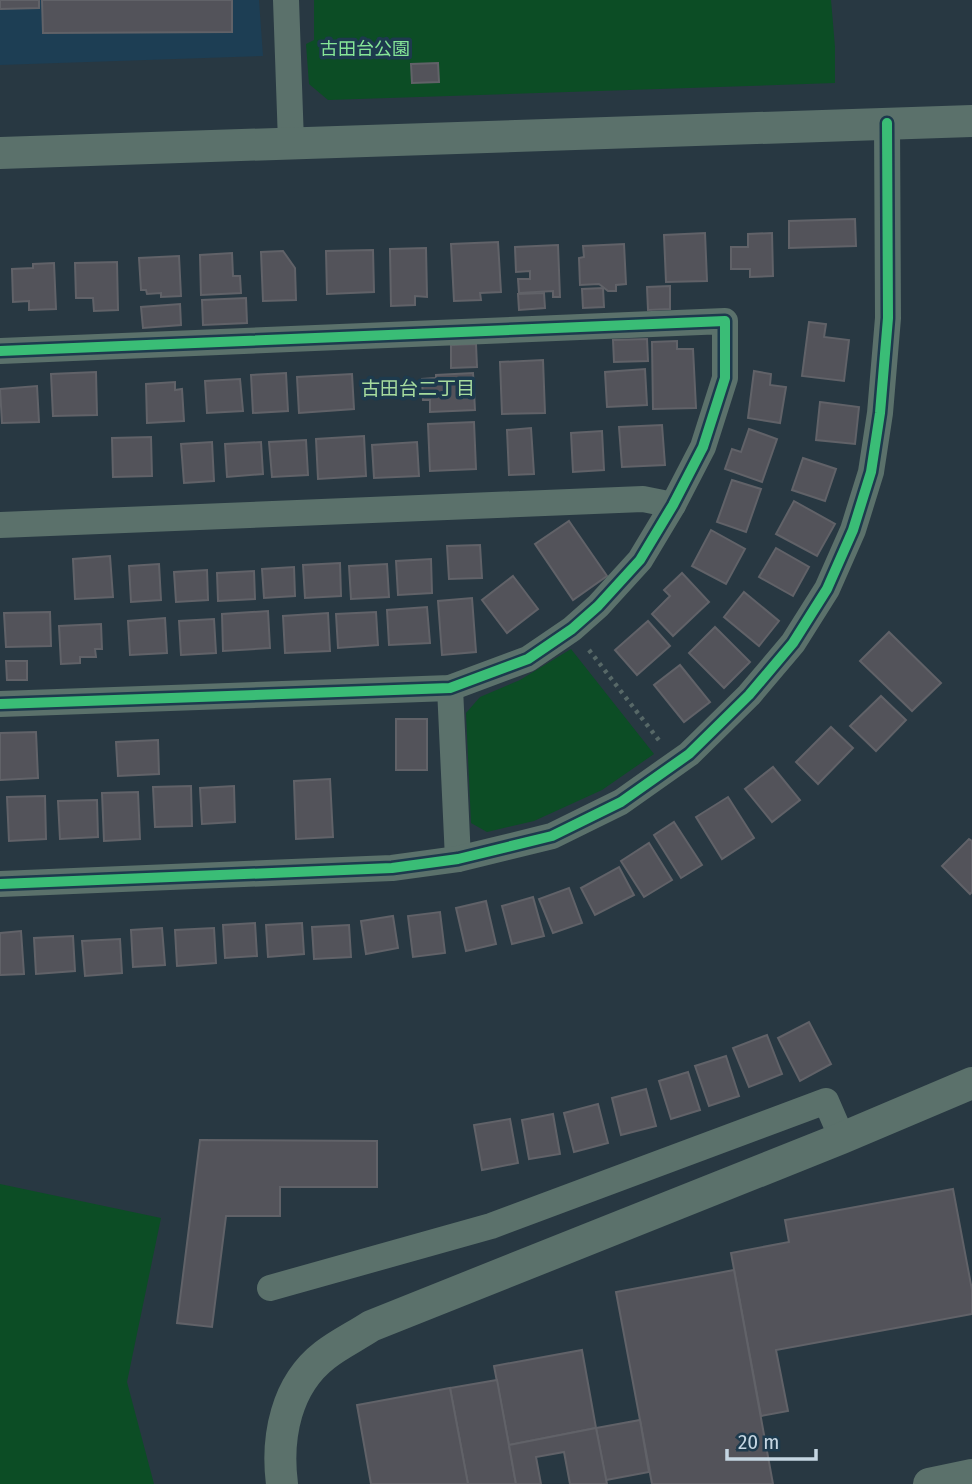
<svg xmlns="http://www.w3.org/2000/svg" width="972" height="1484" viewBox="0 0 972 1484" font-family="'Fira Sans Condensed','Noto Sans JP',sans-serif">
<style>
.built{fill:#1d3e54}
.green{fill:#0c4d25}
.building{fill:#53535a;stroke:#616268;stroke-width:2}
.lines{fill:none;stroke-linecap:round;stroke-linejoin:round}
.path{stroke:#576867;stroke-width:4.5;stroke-dasharray:3.5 5;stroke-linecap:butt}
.minor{stroke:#5b716b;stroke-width:26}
.tertiary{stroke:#5b716b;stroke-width:32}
.cycleway-casing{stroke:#1d3a4d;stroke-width:15}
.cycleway{stroke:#3abd76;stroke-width:10}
.labels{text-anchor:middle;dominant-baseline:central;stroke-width:7;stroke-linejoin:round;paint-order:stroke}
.park-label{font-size:18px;fill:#86e697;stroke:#1d3a4d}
.neighbourhood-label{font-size:19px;fill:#a6db9e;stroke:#1d3a4d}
</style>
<rect width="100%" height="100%" fill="#283842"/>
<path class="built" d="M0,0H259L263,56L0,65Z"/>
<g class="green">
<path d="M314,0H831L835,47V83L328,100L309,84L306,44L314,40Z"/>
<path d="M571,649L654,754L602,790L534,821L487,832L471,823L466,713L480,697L520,680Z"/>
<path d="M0,1184L161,1218L127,1382L154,1484H0Z"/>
</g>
<g class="building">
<path d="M0,0H39V8L0,9Z"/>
<path d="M42,0H232V32L43,33Z"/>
<path d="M438,63L439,82L412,83L411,64Z"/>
<path d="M855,219L856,246L789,248V221Z"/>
<path d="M705,233L707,281L666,282L664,235Z"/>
<path d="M772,233L773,276L750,277V269H731V247H748V234Z"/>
<path d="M498,242L501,292L480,293L481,300L454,301L451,244Z"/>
<path d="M624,244L626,284L616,285V291H608L599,284L580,285L579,258L584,257L583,246Z"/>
<path d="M558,245L560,297H553V291L519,293L518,279H530V271L516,272L515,247Z"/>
<path d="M426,248L427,297L415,296V305L391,306L390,249Z"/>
<path d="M373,250L374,292L327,294L326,251Z"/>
<path d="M283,251L295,268L296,300L263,301L261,252Z"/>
<path d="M232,253L233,276H240L241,293L201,295L200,255Z"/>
<path d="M179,256L181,296L161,297V293L147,294L146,290H141L139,258Z"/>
<path d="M117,262L118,310L94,311L93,298H76L75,263Z"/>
<path d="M54,263L56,309L29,310V301L13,302L12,269L33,268V264Z"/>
<path d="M670,286V309L648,310L647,287Z"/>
<path d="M603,288L604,307L583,308L582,289Z"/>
<path d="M544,293L545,308L519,310L518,294Z"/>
<path d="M246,298L247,323L203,325L202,300Z"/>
<path d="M180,304L181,325L143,328L141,307Z"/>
<path d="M809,322L826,324L824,337L849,340L844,381L802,376Z"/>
<path d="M647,339L648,361L614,362L613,340Z"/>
<path d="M677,341V349H693L696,408L653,409L652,342Z"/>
<path d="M476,344L477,367L451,368V345Z"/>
<path d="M543,360L545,413L502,414L500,362Z"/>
<path d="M645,369L647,405L607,407L605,372Z"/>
<path d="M754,371L771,374L770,385L786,387L780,423L748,418Z"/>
<path d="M96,372L97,415L53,416L51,374Z"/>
<path d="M286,373L288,411L253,413L251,375Z"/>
<path d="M473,373L475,410L430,412V400H423L422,379L436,378V375Z"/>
<path d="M352,374L354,409L299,413L297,377Z"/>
<path d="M240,379L243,411L207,413L205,381Z"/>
<path d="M175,382V390L182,389L184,421L147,423L146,384Z"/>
<path d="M37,386L39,422L2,423L0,389Z"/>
<path d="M820,402L859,407L855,444L816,440Z"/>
<path d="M474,422L476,469L430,471L428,424Z"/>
<path d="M662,425L665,465L622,467L619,427Z"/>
<path d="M531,428L534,474L509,475L507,430Z"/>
<path d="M749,429L777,439L762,482L725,469L732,449L741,452Z"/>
<path d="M602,431L604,470L573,472L571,433Z"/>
<path d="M364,436L366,476L318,479L316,439Z"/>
<path d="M151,437L152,476L113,477L112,438Z"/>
<path d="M306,440L308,475L272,477L269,442Z"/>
<path d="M212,442L214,481L184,483L181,444Z"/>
<path d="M261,442L263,474L227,477L225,444Z"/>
<path d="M417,442L419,476L374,478L372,445Z"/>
<path d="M803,458L836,469L825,501L792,490Z"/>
<path d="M732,480L761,489L746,532L717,522Z"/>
<path d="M794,501L835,524L817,556L776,534Z"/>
<path d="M569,521L607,576L573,600L535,544Z"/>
<path d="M711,530L745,549L726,584L692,566Z"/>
<path d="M480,545L482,578L449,579L447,546Z"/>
<path d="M776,548L809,567L793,596L759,577Z"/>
<path d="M110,556L113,597L75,599L73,559Z"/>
<path d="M431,559L432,593L398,595L396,561Z"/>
<path d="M340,563L341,596L305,598L303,565Z"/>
<path d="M159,564L161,600L131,602L129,566Z"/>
<path d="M387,564L389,597L351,599L349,566Z"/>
<path d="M294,567L295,596L264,598L262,569Z"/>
<path d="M207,570L208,600L176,602L174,572Z"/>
<path d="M254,571L255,599L218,601L217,573Z"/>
<path d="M682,573L709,602L673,636L652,614L670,596L664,590Z"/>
<path d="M513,576L538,609L507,633L482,600Z"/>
<path d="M744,592L779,621L759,646L724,617Z"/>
<path d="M472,598L476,652L442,655L438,601Z"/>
<path d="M427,607L430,643L389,645L387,610Z"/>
<path d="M268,611L270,648L223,651L222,614Z"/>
<path d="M50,612L51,646L6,647L4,613Z"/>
<path d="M376,612L378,645L338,648L336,614Z"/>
<path d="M328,613L330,651L285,653L283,616Z"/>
<path d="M165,618L167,653L130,655L128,621Z"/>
<path d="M214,619L216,653L181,655L179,621Z"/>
<path d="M648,621L670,646L637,675L615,650Z"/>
<path d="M101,624L102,649H95L96,657H80V663L61,664L59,626Z"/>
<path d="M715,627L750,662L724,688L689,653Z"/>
<path d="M889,632L941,683L912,711L860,661Z"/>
<path d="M6,661H27V680H7Z"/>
<path d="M680,665L710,702L684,722L654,685Z"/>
<path d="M881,696L906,720L876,751L850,726Z"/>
<rect x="396" y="719" width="31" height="51"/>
<path d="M831,727L853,748L818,784L796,762Z"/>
<path d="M36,732L38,778L0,780V733Z"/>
<path d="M158,740L159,774L118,776L116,742Z"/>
<path d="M773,767L800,800L772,822L745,789Z"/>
<path d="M330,779L333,837L296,839L294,781Z"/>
<path d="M191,786L192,826L155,827L153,787Z"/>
<path d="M234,786L235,822L202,824L200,788Z"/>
<path d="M138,792L140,839L104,841L102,793Z"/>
<path d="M45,796L46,839L9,841L7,797Z"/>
<path d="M728,797L754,838L722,859L696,817Z"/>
<path d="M97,800L98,837L60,839L58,801Z"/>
<path d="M674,822L702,865L681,878L654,835Z"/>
<path d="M969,839L972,841V892L970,894L942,866Z"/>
<path d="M649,843L672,880L644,897L621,861Z"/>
<path d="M619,867L634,895L595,915L581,888Z"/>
<path d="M569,888L582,923L553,933L539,899Z"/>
<path d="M533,897L544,936L512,944L502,906Z"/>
<path d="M486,901L496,944L466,951L456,908Z"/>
<path d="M440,912L445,953L413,957L408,916Z"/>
<path d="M393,916L398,948L366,954L361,921Z"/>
<path d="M255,923L257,956L225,958L223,925Z"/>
<path d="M302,923L304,954L268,957L266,925Z"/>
<path d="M349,925L351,957L314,959L312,927Z"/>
<path d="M162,928L165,965L133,967L131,930Z"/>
<path d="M214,928L216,963L177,966L175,930Z"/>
<path d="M21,931L24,974L0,975V933Z"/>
<path d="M73,936L75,971L36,974L34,938Z"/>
<path d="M120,939L122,973L85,976L82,941Z"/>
<path d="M809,1022L831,1064L800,1081L778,1038Z"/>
<path d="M767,1035L782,1074L749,1087L733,1048Z"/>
<path d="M726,1056L739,1096L709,1106L695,1066Z"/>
<path d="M688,1072L700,1110L671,1119L659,1081Z"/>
<path d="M646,1089L656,1126L621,1135L612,1098Z"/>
<path d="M598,1104L608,1143L574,1152L564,1113Z"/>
<path d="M553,1114L560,1154L529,1159L522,1120Z"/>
<path d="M510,1119L518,1163L482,1170L474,1125Z"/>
<path d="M200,1140L377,1141V1187H280V1216H226L212,1327L177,1323Z"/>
<path d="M953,1189L972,1290V1314L776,1350L788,1411L761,1416L731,1253L789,1242L785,1220Z"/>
<path d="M734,1270L773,1484H652L616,1292Z"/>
<path d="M582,1350L596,1428L509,1445L494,1366Z"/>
<path d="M497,1380L516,1484H468L450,1388Z"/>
<path d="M450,1388L468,1484H371L357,1405Z"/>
<path d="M640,1420L649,1472L606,1480L596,1428Z"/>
<path d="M596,1428L607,1484H570L564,1452L536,1457L541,1484H516L509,1445Z"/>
</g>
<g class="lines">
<path class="path" d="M589,650L661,743"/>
<g class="minor">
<path d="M286,0L291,142"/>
<path d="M0,351L725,321V378L703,447L673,505L640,560L598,606L572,629L528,659L450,688L0,704"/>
<path d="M0,525L643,499L673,505"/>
<path d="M450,688L458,859"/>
<path d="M0,884L392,868L458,859L552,836L621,802L689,754L749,695L793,643L827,589L853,530L871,472L880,413L888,318L887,123"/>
<path d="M270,1288L491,1226L826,1101L842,1138"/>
</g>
<g class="tertiary">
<path d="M0,153L972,121"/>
<path d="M282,1484C276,1437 286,1385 325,1355C339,1344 356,1336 371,1326L842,1138L972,1083"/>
<path d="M929,1484L972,1475"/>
</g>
<g class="cycleway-casing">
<g id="cycleway">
<path d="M0,351L725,321V378L703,447L673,505L640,560L598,606L572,629L528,659L450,688L0,704"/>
<path d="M0,884L392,868L458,859L552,836L621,802L689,754L749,695L793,643L827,589L853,530L871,472L880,413L888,318L887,123"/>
</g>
</g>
<use href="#cycleway" class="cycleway"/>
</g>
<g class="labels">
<g class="park-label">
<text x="365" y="49">古田台公園</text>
</g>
<g class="neighbourhood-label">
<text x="418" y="388">古田台二丁目</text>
</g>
</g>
<path d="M727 1449v10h89v-10" fill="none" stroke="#c5d6e2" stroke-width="3.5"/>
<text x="738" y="1449" font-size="21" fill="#c5d6e2" stroke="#1d3a4d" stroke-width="5" paint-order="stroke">20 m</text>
</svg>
